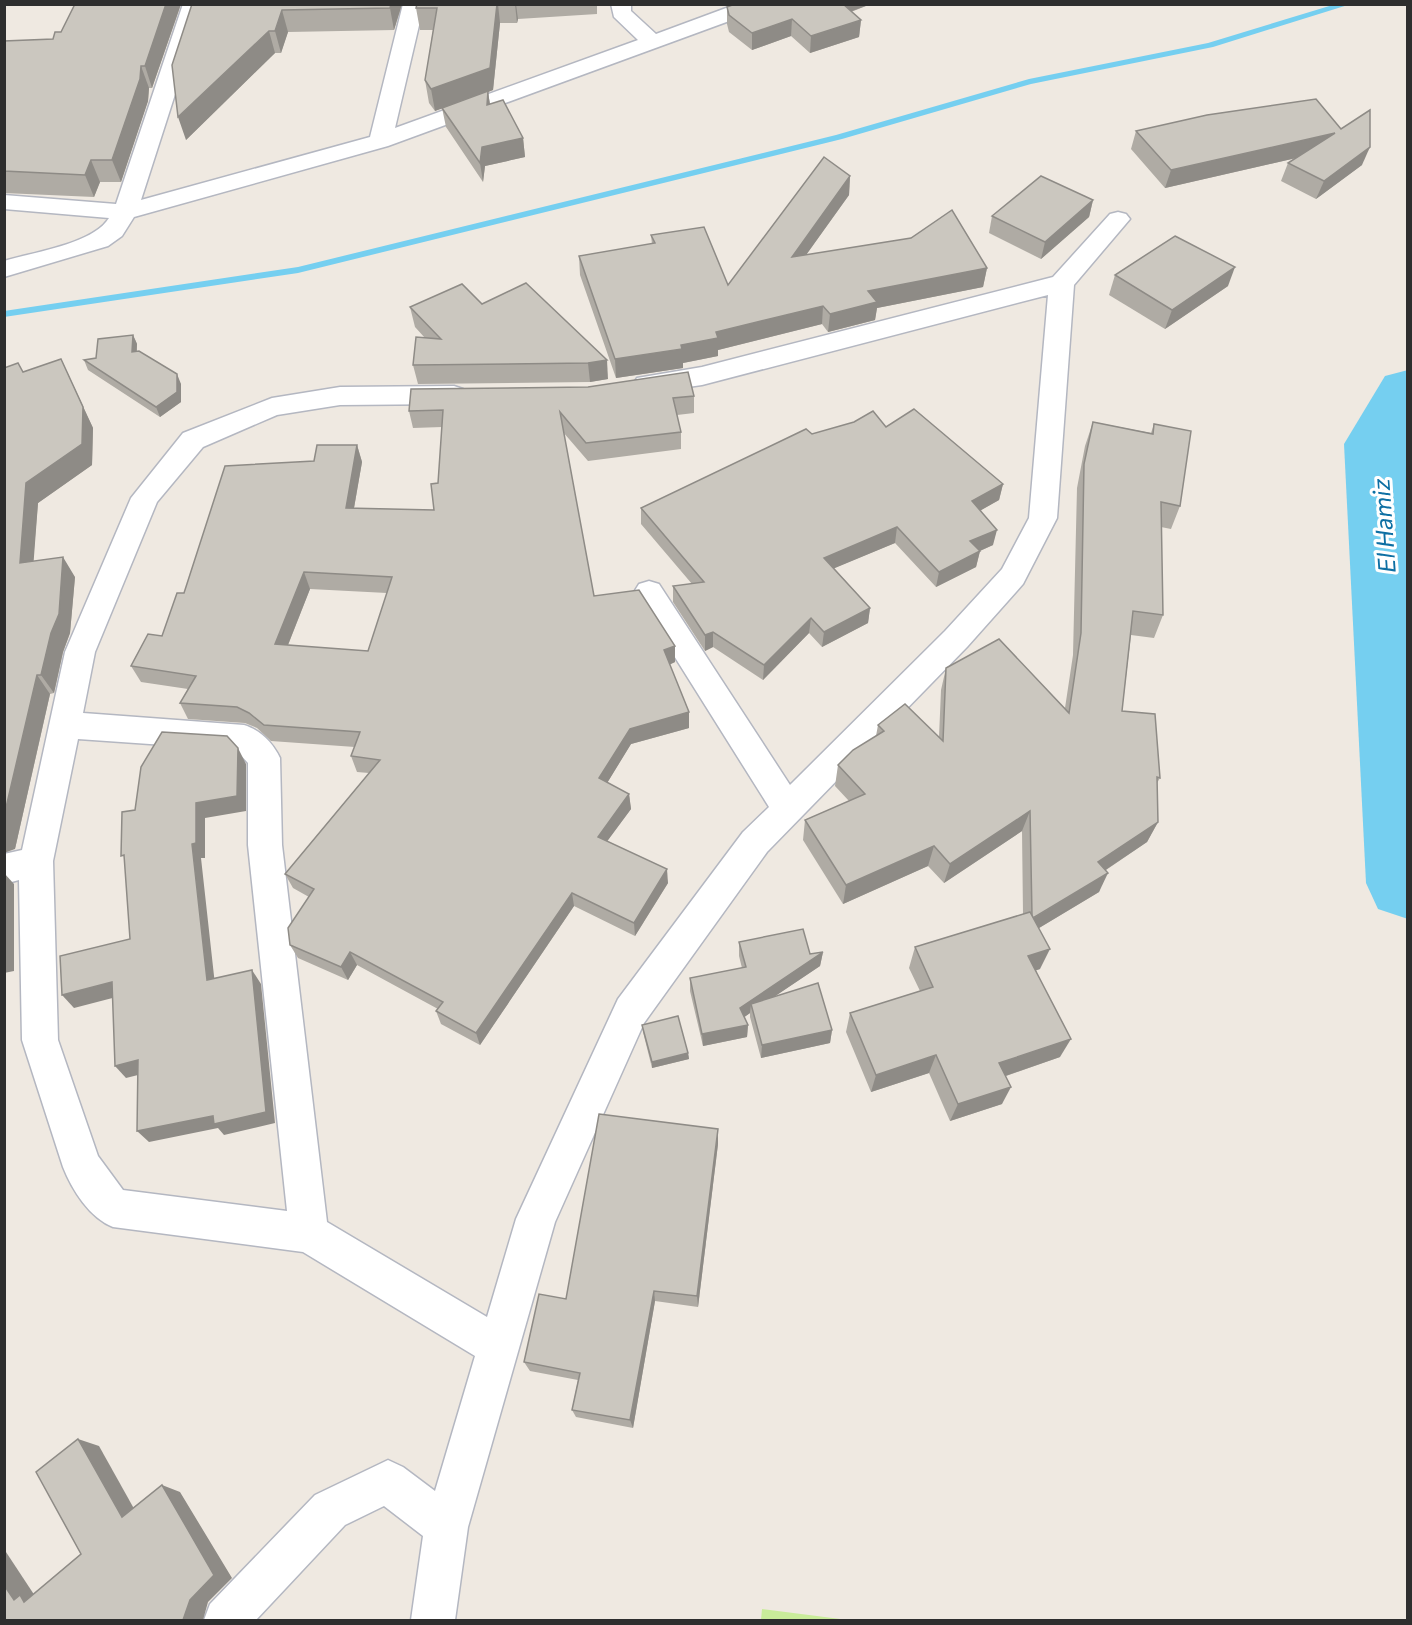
<svg xmlns="http://www.w3.org/2000/svg" width="1412" height="1625" viewBox="0 0 1412 1625" font-family="Commissioner,sans-serif">
<style>
.pitch{fill:#c9ec9a}
.lines{fill:none;stroke-linecap:round;stroke-linejoin:round}
.stream{fill:#75cff0;fill-rule:evenodd}
.river{fill:#75cff0;fill-rule:evenodd}
.street-casing{stroke:#b4b7c1;stroke-width:3}
.street{fill:#fff;fill-rule:evenodd}
.wall{fill:#afaba4;fill-rule:evenodd}
.shaded-wall{fill:#8e8b86}
.building{fill:#cbc7bf;stroke:#8e8b86;stroke-width:1.5;fill-rule:evenodd}
.labels{text-anchor:middle;dominant-baseline:central;stroke-width:6;stroke-linejoin:round;paint-order:stroke}
.water-label{font-size:24px;font-style:italic;fill:#0d6fa3;stroke:#fff}
</style>
<rect width="100%" height="100%" fill="#efe9e1"/>
<path class="pitch" d="M762,1609L848,1620H761Z"/>
<g class="lines">
<path class="stream" d="M1336,4H1351L1213,47L1031,84L842,139L298,273L4,317V311L298,267L836,135L1029,79L1208,43Z"/>
<path class="river" d="M1408,370V919L1378,909L1366,883L1344,444L1385,376Z"/>
<g class="street-casing">
<g id="street">
<path d="M183,4H204L141,200L370,137L403,4H424L395,128L638,40L614,17L611,4H631V11L656,34L737,4H768L765,8L388,146L134,217L122,236L108,246L4,277V261C34,252 93,244 109,218L4,209V195L116,204Z"/>
<path d="M1118,212L1126,214L1130,219L1074,285L1057,518L1023,584L967,647L767,852L644,1023L555,1222L468,1527L455,1620H411L423,1536L384,1506L345,1525L256,1620H204L210,1604L315,1495L388,1460L403,1467L435,1491L475,1356L303,1252L113,1227C90,1218 72,1190 63,1167L22,1040L19,880L4,884V854L22,850L65,652L131,498L183,433L272,398L340,387L454,386L463,389L467,395L463,401L454,404L340,405L277,415L203,447L157,502L95,652L83,713L244,725C260,730 273,743 280,758L282,845L327,1222L487,1317L516,1219L618,999L743,832L769,807L639,600L634,592L639,584L649,581L659,584L790,785L945,631L1002,569L1029,518L1048,295L702,385L646,393L637,390L633,384L637,378L702,367L1053,277L1110,214ZM78,739L236,750L248,763V845L287,1211L123,1190L98,1156L58,1040L53,861Z"/>
</g>
</g>
<use href="#street" class="street"/>
</g>
<g class="wall">
<path d="M181,4L152,88H149L148,101L121,182H100L94,197L4,193V41L53,39L61,32Z"/>
<path d="M192,4H402L394,30L288,32L281,53H275L186,140Z"/>
<path d="M417,4H597V14L518,19L517,23H500L493,90L488,92L490,104L523,138L525,157L485,166L483,182L446,127L442,108L435,111L429,103L425,80L433,30H420L416,8Z"/>
<path d="M735,4H871L851,12L861,20L859,37L810,53L791,36L752,50L729,32L727,24V7Z"/>
<path d="M1136,131L1362,165L1316,199L1281,181L1288,163L1296,158L1165,188L1131,149Z"/>
<path d="M850,176L849,195L806,255L987,268L983,287L877,308L875,320L828,332L822,324L718,350V356L683,363V368L616,378L580,275L579,256L652,244L651,235L728,285Z"/>
<path d="M1093,200L1089,217L1041,259L989,233L992,216Z"/>
<path d="M1115,275L1228,286L1165,329L1109,295Z"/>
<path d="M526,283L608,379L590,382L418,384L413,365L425,338L415,327L410,307L482,304Z"/>
<path d="M133,335L137,344V351L181,384V402L160,417L88,370L84,360L96,358Z"/>
<path d="M61,359L93,428L92,465L38,503L33,561L75,577L70,633L63,652L54,693L50,694L15,849L23,372Z"/>
<path d="M694,396V413L677,415L681,432V449L588,461L563,432L594,596L675,662L669,665L689,712V728L631,744L607,783L629,794L631,809L607,841L668,883L635,936L574,906L480,1045L441,1024L436,1011L438,1009L357,965L348,980L298,958L290,945L309,897L293,888L285,874L369,773L357,772L351,756L355,747L271,741L257,728L245,723L188,719L180,703L188,689L141,682L131,666L162,636L184,593L314,461L357,445L362,462L354,508L434,510L438,483L442,427L413,428L409,411ZM310,589L387,593L368,651L288,645Z"/>
<path d="M1093,422L1151,433L1154,424L1180,506L1171,529L1161,527L1163,615L1154,638L1131,635L1122,711L1160,778L1157,783L1158,822L1147,842L1106,870L1099,892L1039,928L1040,969L1036,970L1060,1057L1006,1076L1002,1104L950,1121L929,1073L871,1092L846,1032L850,1013L920,991L909,968L915,947L1023,914L1022,831L944,883L928,866L843,904L803,840L805,820L849,801L835,786L838,765L876,736L878,725L939,737L941,690L946,668L1065,708L1073,655L1077,488L1085,446Z"/>
<path d="M886,427L1003,484L999,500L981,510L993,545L980,551L976,567L936,587L895,543L834,568L870,608L868,623L822,647L809,633L763,680L713,647L705,651L673,602V586L692,584L641,524V508L812,434Z"/>
<path d="M739,942L810,954L823,952L820,966L775,996L832,1030L830,1043L761,1058L750,1017V1013L744,1017L748,1025L747,1037L703,1046L690,991V978L742,968L739,956Z"/>
<path d="M642,1025L688,1053L689,1059L652,1068L643,1032Z"/>
<path d="M718,1144L698,1307L655,1301L633,1428L576,1417L572,1410L578,1380L530,1371L524,1362L566,1299Z"/>
</g>
<g class="shaded-wall">
<path d="M166,4H181L152,88L145,66Z"/>
<path d="M391,4H402L394,30L390,8Z"/>
<path d="M497,4H498L500,23L493,90L488,92L491,111L487,105L488,92L435,111L431,89Z"/>
<path d="M515,4H516L518,19L517,23Z"/>
<path d="M837,4H871L836,17Z"/>
<path d="M282,10L288,32L281,53L275,31Z"/>
<path d="M792,19L791,36L752,50V33Z"/>
<path d="M861,20L859,37L810,53L811,36Z"/>
<path d="M269,31L275,53L186,140L178,117Z"/>
<path d="M141,66L149,88L148,101L121,182L112,160Z"/>
<path d="M1335,133L1327,151L1165,188L1171,170Z"/>
<path d="M523,138L525,157L485,166L483,182L480,163L482,147Z"/>
<path d="M1370,147L1362,165L1316,199L1324,181Z"/>
<path d="M91,160L100,182L94,197L85,175Z"/>
<path d="M850,176L849,195L791,276L792,257Z"/>
<path d="M1093,200L1089,217L1041,259L1045,242Z"/>
<path d="M1235,267L1228,286L1165,329L1172,310Z"/>
<path d="M987,268L983,287L877,308L875,320L828,332L830,314L868,291Z"/>
<path d="M823,306L822,324L718,350V356L683,363V368L616,378L615,359L681,345L716,332Z"/>
<path d="M133,335L137,344L136,361L132,352Z"/>
<path d="M61,359L93,428L92,465L38,503L32,583L20,563L26,483Z"/>
<path d="M607,360L608,379L590,382L588,363Z"/>
<path d="M177,374L181,384V402L160,417L156,407Z"/>
<path d="M357,445L362,462L351,525L346,508Z"/>
<path d="M1003,484L999,500L969,517L972,501Z"/>
<path d="M897,527L895,543L823,573L824,558Z"/>
<path d="M997,530L993,545L966,557L970,541Z"/>
<path d="M980,551L976,567L936,587L939,572Z"/>
<path d="M63,557L75,577L70,633L63,652L54,693L41,675Z"/>
<path d="M304,572L310,589L282,660L275,644Z"/>
<path d="M870,608L868,623L822,647L824,632Z"/>
<path d="M811,618L809,633L763,680L764,665Z"/>
<path d="M713,632V647L705,651V635Z"/>
<path d="M675,646V662L664,667V650Z"/>
<path d="M37,675L50,694L15,849L4,853V816Z"/>
<path d="M689,712V728L631,744L601,793L599,778L630,729Z"/>
<path d="M238,748L246,764V811L205,818V858H201L216,994L207,980L192,844L196,803Z"/>
<path d="M629,794L631,809L600,851L598,837Z"/>
<path d="M1030,811L1022,831L944,883L950,864Z"/>
<path d="M1158,822L1147,842L1089,881L1098,862Z"/>
<path d="M934,846L928,866L843,904L846,885Z"/>
<path d="M667,869L668,883L635,936L634,923Z"/>
<path d="M4,873L14,884V971L4,973Z"/>
<path d="M1108,873L1099,892L1024,937L1032,919Z"/>
<path d="M572,893L574,906L480,1045L476,1033Z"/>
<path d="M1050,949L1040,969L1019,976L1028,956Z"/>
<path d="M350,952L357,965L348,980L341,967Z"/>
<path d="M823,952L820,966L753,1011L751,1004L750,1013L739,1021L740,1008Z"/>
<path d="M252,970L261,984L275,1123L224,1135L218,1128L149,1142L137,1131Z"/>
<path d="M112,982L124,995L74,1008L62,995Z"/>
<path d="M748,1025L747,1037L703,1046L702,1034Z"/>
<path d="M832,1030L830,1043L761,1058L762,1045Z"/>
<path d="M1071,1039L1060,1057L991,1081L999,1063Z"/>
<path d="M688,1053L689,1059L652,1068V1062Z"/>
<path d="M936,1055L929,1073L871,1092L876,1075Z"/>
<path d="M138,1060L150,1072L126,1078L115,1066Z"/>
<path d="M1011,1087L1002,1104L950,1121L958,1104Z"/>
<path d="M718,1129V1144L698,1307L697,1296Z"/>
<path d="M654,1291L655,1301L633,1428L630,1420Z"/>
<path d="M78,1439L99,1446L142,1523L122,1517Z"/>
<path d="M162,1485L180,1492L232,1578L208,1602L203,1620H183Z"/>
<path d="M4,1549L35,1596L24,1602L14,1600L4,1585Z"/>
</g>
<g class="building">
<path d="M75,4H166L145,66H141L140,79L112,160H91L85,175L4,171V41L53,39L55,32H61Z"/>
<path d="M192,4H391L390,8L282,10L275,31H269L178,117L172,65Z"/>
<path d="M417,4H497L490,68L431,89L425,80L437,8H416Z"/>
<path d="M735,4H843L861,20L811,36L792,19L752,33L729,15L727,7Z"/>
<path d="M488,91L487,105L503,100L523,138L482,147L480,163L442,108Z"/>
<path d="M1316,99L1341,129L1370,110V147L1324,181L1288,163L1335,133L1171,170L1136,131L1207,115Z"/>
<path d="M824,157L850,176L792,257L911,238L952,210L987,268L868,291L877,302L830,314L823,306L716,332L718,338L681,345L682,349L615,359L579,256L655,243L651,235L704,227L728,285Z"/>
<path d="M1041,176L1093,200L1045,242L992,216Z"/>
<path d="M1175,236L1235,267L1172,310L1115,275Z"/>
<path d="M526,283L607,360L588,363L413,365L416,337L441,339L410,307L462,284L482,304Z"/>
<path d="M133,335L132,352L139,351L177,374V392L156,407L84,360L96,358L98,339Z"/>
<path d="M61,359L83,407L82,444L26,483L20,563L63,557L59,614L51,633L41,675H37L4,816V368L18,363L23,372Z"/>
<path d="M688,372L694,396L673,398L681,432L586,443L560,412L594,596L639,590L675,646L664,650L689,712L630,729L599,778L629,794L598,837L667,869L634,923L572,893L476,1033L436,1011L443,1002L350,952L341,967L290,945L288,928L314,889L285,874L380,760L351,756L360,732L264,725L249,713L237,707L180,703L196,676L131,666L148,634L162,636L177,593H184L225,466L314,461L317,445H357L346,508L434,510L431,484L438,483L443,410L409,411L411,389L588,387ZM304,572L392,577L368,651L275,644Z"/>
<path d="M914,409L1003,484L972,501L997,530L970,541L980,551L939,572L897,527L824,558L870,608L824,632L811,618L764,665L713,632L705,635L673,586L704,582L641,508L806,429L812,434L854,422L873,411L886,427Z"/>
<path d="M1093,422L1153,434L1154,424L1191,431L1180,506L1161,502L1163,615L1133,611L1122,711L1155,714L1160,778L1157,777L1158,822L1098,862L1108,873L1033,918L1032,915L1030,811L950,864L934,846L846,885L805,820L865,794L838,765L853,750L884,731L878,725L905,704L943,741L946,668L999,639L1069,713L1081,633L1084,464Z"/>
<path d="M162,732L227,736L238,748L237,796L196,803V843L192,844L207,980L252,970L266,1112L214,1124L213,1116L137,1131L138,1060L115,1066L112,982L62,995L60,956L130,939L124,855L121,856L122,812L135,810L141,767Z"/>
<path d="M1030,912L1050,949L1028,956L1071,1039L999,1063L1011,1087L958,1104L936,1055L876,1075L850,1013L933,987L915,947Z"/>
<path d="M803,929L810,954L823,952L740,1008L748,1025L702,1034L690,978L746,967L739,942Z"/>
<path d="M818,983L832,1030L762,1045L751,1004Z"/>
<path d="M678,1016L688,1053L652,1062L642,1025Z"/>
<path d="M599,1114L718,1129L697,1296L654,1291L630,1420L572,1410L580,1373L524,1362L539,1294L566,1299Z"/>
<path d="M78,1439L122,1517L162,1485L214,1575L190,1600L183,1620H4V1585L14,1600L20,1595L24,1602L81,1554L36,1472Z"/>
</g>
<g class="labels">
<g class="water-label">
<text transform="translate(1383 526) rotate(-94)">El Hamiz</text>
</g>
</g>
<rect width="1412" height="1625" fill="none" stroke="#2e2e2e" stroke-width="12"/>
</svg>
